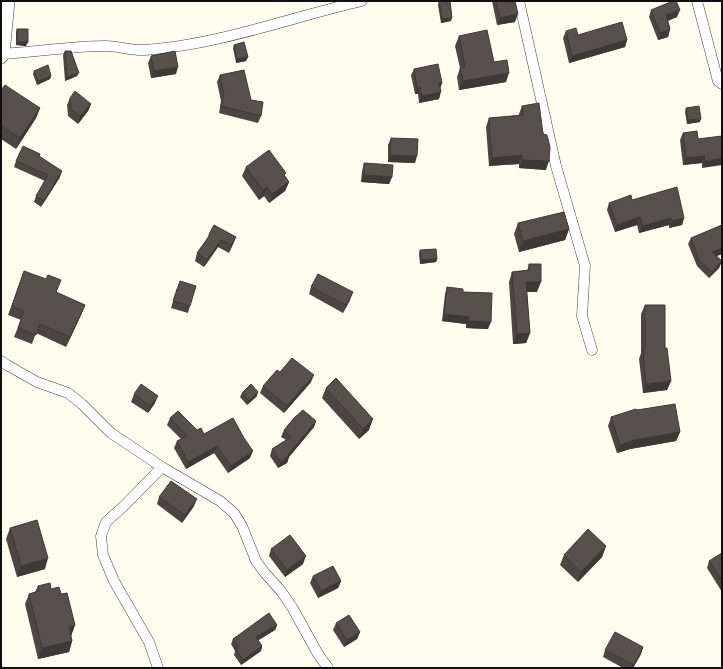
<svg xmlns="http://www.w3.org/2000/svg" width="723" height="669" viewBox="0 0 723 669" font-family="Spectral,serif">
<style>
.lines{fill:none;stroke-linecap:round;stroke-linejoin:round}
.minor-casing{stroke:#424242;stroke-width:11}
.tertiary-casing{stroke:#424242;stroke-width:14}
.minor{stroke:#fff;stroke-width:10}
.tertiary{stroke:#fff;stroke-width:13}
.wall{fill:#4b4640}
.shaded-wall{fill:#3d3934}
.building{fill:#57514b;stroke:#3d3934}
</style>
<rect width="100%" height="100%" fill="#fffdf0"/>
<g class="lines">
<g class="minor-casing">
<g id="minor">
<path d="M519,1L556,166L585,266L582,316L592,350"/>
<path d="M697,1L718,81L722,84"/>
<path d="M3,54C37,52 72,46 106,46C119,46 132,51 145,50C218,45 292,17 362,1"/>
<path d="M1,361L7,365L37,382L68,393L82,404L111,433L162,467L220,501L234,513L242,526L256,561L264,572L281,591L292,607L318,654L328,668"/>
<path d="M158,668L149,642L114,581L103,555L101,536L106,522L125,505L162,467"/>
</g>
</g>
<g class="tertiary-casing">
<path id="tertiary" d="M1,57L3,54L8,1"/>
</g>
<use href="#minor" class="minor"/>
<use href="#tertiary" class="tertiary"/>
</g>
<g class="wall">
<path d="M439,1L451,21L441,23L438,5Z"/>
<path d="M492,1H515V22L497,25Z"/>
<path d="M651,10L677,17L668,21L670,29L668,37L658,40L649,17Z"/>
<path d="M17,29L26,46L16,45V32Z"/>
<path d="M566,31L578,35L627,40L625,47L569,63L563,38Z"/>
<path d="M459,36L494,62L506,82L459,90L457,77L460,68L455,46Z"/>
<path d="M234,45L248,57L246,61L236,63L233,48Z"/>
<path d="M65,51L77,76L65,81L63,55Z"/>
<path d="M151,56L176,74L151,78L148,63Z"/>
<path d="M414,69L442,83L440,88L439,99L419,103L418,94H415L411,75Z"/>
<path d="M34,71L51,76L50,79L37,85L33,74Z"/>
<path d="M220,75L261,116L258,123L219,113L221,101L217,82Z"/>
<path d="M1,90L40,108L36,118L16,149L1,139Z"/>
<path d="M70,98L91,104L88,111L78,124L68,116L67,105Z"/>
<path d="M522,106L546,170L519,168V164L489,166L486,127L489,118L519,116V114Z"/>
<path d="M686,108L700,122L687,124L685,112Z"/>
<path d="M683,133L698,139L722,136L702,168V163L683,165L680,140Z"/>
<path d="M391,138L415,163L388,162V145Z"/>
<path d="M39,156L60,177L41,207L34,202L36,196L45,181L14,167L16,161Z"/>
<path d="M364,163L392,177L389,184L361,182L362,171Z"/>
<path d="M246,167L285,176L289,182L285,191L269,203L264,196L259,200L242,176Z"/>
<path d="M632,200L684,218L682,225L669,228V225L639,233L637,225L615,232L607,210L609,203Z"/>
<path d="M518,223L569,229L565,240L519,252L514,234Z"/>
<path d="M722,225V254L716,256L722,261L719,268L709,278L697,266L688,244L691,238Z"/>
<path d="M209,234L236,237L233,244L229,253L218,247L204,267L195,261L197,253L207,239Z"/>
<path d="M420,250L437,259L436,262L420,264L419,254Z"/>
<path d="M529,264L537,292H527L530,333L526,343L513,344L509,282L512,272L527,271Z"/>
<path d="M24,271L56,292L85,305L81,315L66,347L36,333L32,344L14,337L21,320L8,315Z"/>
<path d="M311,287L350,300L343,313L309,294Z"/>
<path d="M447,287L463,292L488,329L466,328V324L442,321L445,294Z"/>
<path d="M177,288L190,306L188,313L171,308Z"/>
<path d="M645,305L665,348L671,381L667,390L643,393L639,359L641,353V314Z"/>
<path d="M311,382L284,413L260,393L263,386Z"/>
<path d="M326,388L369,430L359,439L322,398Z"/>
<path d="M242,393L257,396L247,405L240,397Z"/>
<path d="M134,394L155,403L148,413L131,402Z"/>
<path d="M637,410L680,432L676,441L630,449L617,453L608,426L611,417Z"/>
<path d="M170,418L197,430L250,458L228,473L214,453L186,469L174,448L177,441L181,439L167,425Z"/>
<path d="M316,421L314,427L289,457L287,463L278,468L270,456L272,449L286,440L281,437L284,430Z"/>
<path d="M159,497L194,506L182,523L157,504Z"/>
<path d="M10,528L45,569L17,577L6,539Z"/>
<path d="M606,546L602,557L578,582L560,565L564,555Z"/>
<path d="M271,549L303,564L285,577L269,556Z"/>
<path d="M722,553V592L707,568L709,561Z"/>
<path d="M313,576L341,581L338,588L318,598L310,583Z"/>
<path d="M38,586L51,589L61,594L75,625L71,636L72,641L69,652L38,659L25,604L29,594L35,592Z"/>
<path d="M336,623L360,632L357,639L344,647L333,630Z"/>
<path d="M277,625L275,630L258,640L262,646L261,651L241,665L234,655L235,651L231,644L233,639Z"/>
<path d="M643,647L641,654L633,668H623L603,657L605,650Z"/>
</g>
<g class="shaded-wall">
<path d="M680,10L677,17L663,22L666,15Z"/>
<path d="M518,14L515,22L497,25L500,18Z"/>
<path d="M452,18L451,21L441,23L442,19Z"/>
<path d="M670,29L668,37L658,40L660,33Z"/>
<path d="M627,40L625,47L569,63L572,56Z"/>
<path d="M17,42H28L26,46L16,45Z"/>
<path d="M248,57L246,61L236,63L237,59Z"/>
<path d="M178,67L176,74L151,78L154,71Z"/>
<path d="M79,73L77,76L65,81L67,77Z"/>
<path d="M509,73L506,82L459,90L463,81Z"/>
<path d="M51,76L50,79L37,85L38,81Z"/>
<path d="M439,83H442L440,89Z"/>
<path d="M420,87L418,94H415L417,88Z"/>
<path d="M441,92L439,99L419,103L422,96Z"/>
<path d="M91,104L88,111L78,124L80,116Z"/>
<path d="M40,108L36,118L16,149L20,138Z"/>
<path d="M701,119L700,122L687,124L688,120Z"/>
<path d="M390,155L417,156L415,163L388,162Z"/>
<path d="M522,155L519,164L489,166L492,158Z"/>
<path d="M704,156L702,163L683,165L686,158Z"/>
<path d="M722,158V165L702,168L705,161Z"/>
<path d="M522,160L549,161L546,170L519,168Z"/>
<path d="M62,171L60,177L41,207L44,201Z"/>
<path d="M364,175L392,177L389,184L361,182Z"/>
<path d="M289,182L285,191L269,203L272,194Z"/>
<path d="M267,187L264,196L259,200L263,190Z"/>
<path d="M640,217L637,225L615,232L617,225Z"/>
<path d="M671,218L669,225L639,233L642,226Z"/>
<path d="M684,218L682,225L669,228L672,221Z"/>
<path d="M569,229L565,240L519,252L523,241Z"/>
<path d="M236,237L233,244L229,253L231,245Z"/>
<path d="M221,240L218,247L204,267L207,260Z"/>
<path d="M722,248V254L710,259L712,252Z"/>
<path d="M437,259L436,262L420,264L421,260Z"/>
<path d="M722,261L719,268L709,278L712,272Z"/>
<path d="M526,282H541L537,292H522Z"/>
<path d="M353,292L350,300L343,313L346,305Z"/>
<path d="M85,305L81,315L66,347L70,337Z"/>
<path d="M444,314L469,317L466,324L442,321Z"/>
<path d="M468,321L491,322L488,329L466,328Z"/>
<path d="M530,333L526,343L513,344L517,334Z"/>
<path d="M314,375L311,382L284,413L287,406Z"/>
<path d="M671,381L667,390L643,393L646,384Z"/>
<path d="M258,392L257,396L247,405L249,401Z"/>
<path d="M158,396L155,403L148,413L150,406Z"/>
<path d="M373,419L369,430L359,439L363,429Z"/>
<path d="M316,421L314,427L289,457L287,463L278,468L281,462L288,455Z"/>
<path d="M680,432L676,441L630,449L617,453L620,445L634,440Z"/>
<path d="M217,446L214,453L186,469L188,462Z"/>
<path d="M253,451L250,458L228,473L231,466Z"/>
<path d="M197,499L194,506L182,523L185,515Z"/>
<path d="M606,546L602,557L578,582L581,572Z"/>
<path d="M306,556L303,564L285,577L287,570Z"/>
<path d="M48,558L45,569L17,577L21,566Z"/>
<path d="M341,581L338,588L318,598L321,591Z"/>
<path d="M75,625L71,636L69,627Z"/>
<path d="M277,625L275,630L254,643L256,637Z"/>
<path d="M360,632L357,639L344,647L347,640Z"/>
<path d="M72,641L69,652L38,659L42,648Z"/>
<path d="M262,646L261,651L241,665L243,660Z"/>
<path d="M643,647L641,654L633,668H632Z"/>
</g>
<g class="building">
<path d="M439,1H450L452,18L442,19Z"/>
<path d="M496,1H515L518,14L500,18Z"/>
<path d="M673,1H676L680,10L666,15L670,29L660,33L651,10Z"/>
<path d="M622,22L627,40L572,56L566,31L576,28L578,35Z"/>
<rect x="17" y="29" width="11" height="13"/>
<path d="M487,30L494,62L507,60L509,73L463,81L460,68L465,67L459,36Z"/>
<path d="M244,42L248,57L237,59L234,45Z"/>
<path d="M65,51H71L79,73L67,77Z"/>
<path d="M175,51L178,67L154,71L151,56Z"/>
<path d="M438,64L442,83H439L441,92L422,96L420,87L417,88L414,69Z"/>
<path d="M48,65L51,76L38,81L34,71Z"/>
<path d="M244,70L251,100L263,102L261,116L221,106L224,94L220,75Z"/>
<path d="M5,85L40,108L20,138L1,126V90Z"/>
<path d="M75,91L91,104L80,116L71,109L70,98Z"/>
<path d="M539,103L543,134L547,135L550,147L549,161L522,160V155L492,158L489,118L523,115L522,106Z"/>
<path d="M699,106L701,119L688,120L686,108Z"/>
<path d="M697,131L698,139L722,136V158L705,161L704,156L686,158L683,133Z"/>
<path d="M391,138L418,139L417,156L390,155Z"/>
<path d="M23,146L40,154L39,156L62,171L44,201L36,196L48,175L16,161Z"/>
<path d="M269,150L286,173L284,175L289,182L272,194L267,187L263,190L246,167Z"/>
<path d="M364,163L393,165L392,177L364,175Z"/>
<path d="M677,187L684,218L672,221L671,218L642,226L640,217L617,225L609,203L631,195L632,200Z"/>
<path d="M564,212L569,229L523,241L518,223Z"/>
<path d="M214,225L236,237L231,245L221,240L207,260L197,253L210,235L209,234Z"/>
<path d="M722,225V238H721L722,241V248L712,252L722,261L712,272L699,260L691,238Z"/>
<path d="M436,249L437,259L421,260L420,250Z"/>
<path d="M529,264H541V282H526L530,333L517,334L512,272L529,270Z"/>
<path d="M24,271L46,279L48,275L61,280L56,292L85,305L70,337L40,324L36,335L18,328L24,311L12,306Z"/>
<path d="M318,274L353,292L346,305L311,287Z"/>
<path d="M180,281L196,286L190,306L173,301Z"/>
<path d="M447,287L463,289V292L492,293L491,322L468,321L469,317L444,314Z"/>
<path d="M645,305H665V348H667L671,381L646,384L643,350H645Z"/>
<path d="M292,358L314,375L287,406L263,386L277,370L280,372Z"/>
<path d="M336,378L373,419L363,429L326,388Z"/>
<path d="M141,384L158,396L150,406L134,394Z"/>
<path d="M251,384L258,392L249,401L242,393Z"/>
<path d="M675,404L680,432L634,440L620,445L611,417L636,409L637,410Z"/>
<path d="M303,410L316,421L288,455L289,456L281,462L272,449L291,437L284,430L294,418Z"/>
<path d="M178,411L197,430L201,428L204,434L233,418L244,438L253,451L231,466L217,446L188,462L177,441L187,436L170,418Z"/>
<path d="M171,481L197,499L185,515L159,497Z"/>
<path d="M37,520L48,558L21,566L10,528Z"/>
<path d="M588,529L606,546L581,572L564,555Z"/>
<path d="M290,535L306,556L287,570L271,549Z"/>
<path d="M722,553V580L709,561Z"/>
<path d="M333,566L341,581L321,591L313,576Z"/>
<path d="M50,583L51,589L59,587L61,594L67,593L75,625L69,627L72,641L42,648L29,594L39,591L38,586Z"/>
<path d="M269,613L277,625L256,637L262,646L243,660L236,650L239,647L233,639Z"/>
<path d="M349,615L360,632L347,640L336,623Z"/>
<path d="M615,632L643,647L634,665L605,650Z"/>
</g>
<rect width="723" height="669" fill="none" stroke="#0f0f0f" stroke-width="4"/>
</svg>
